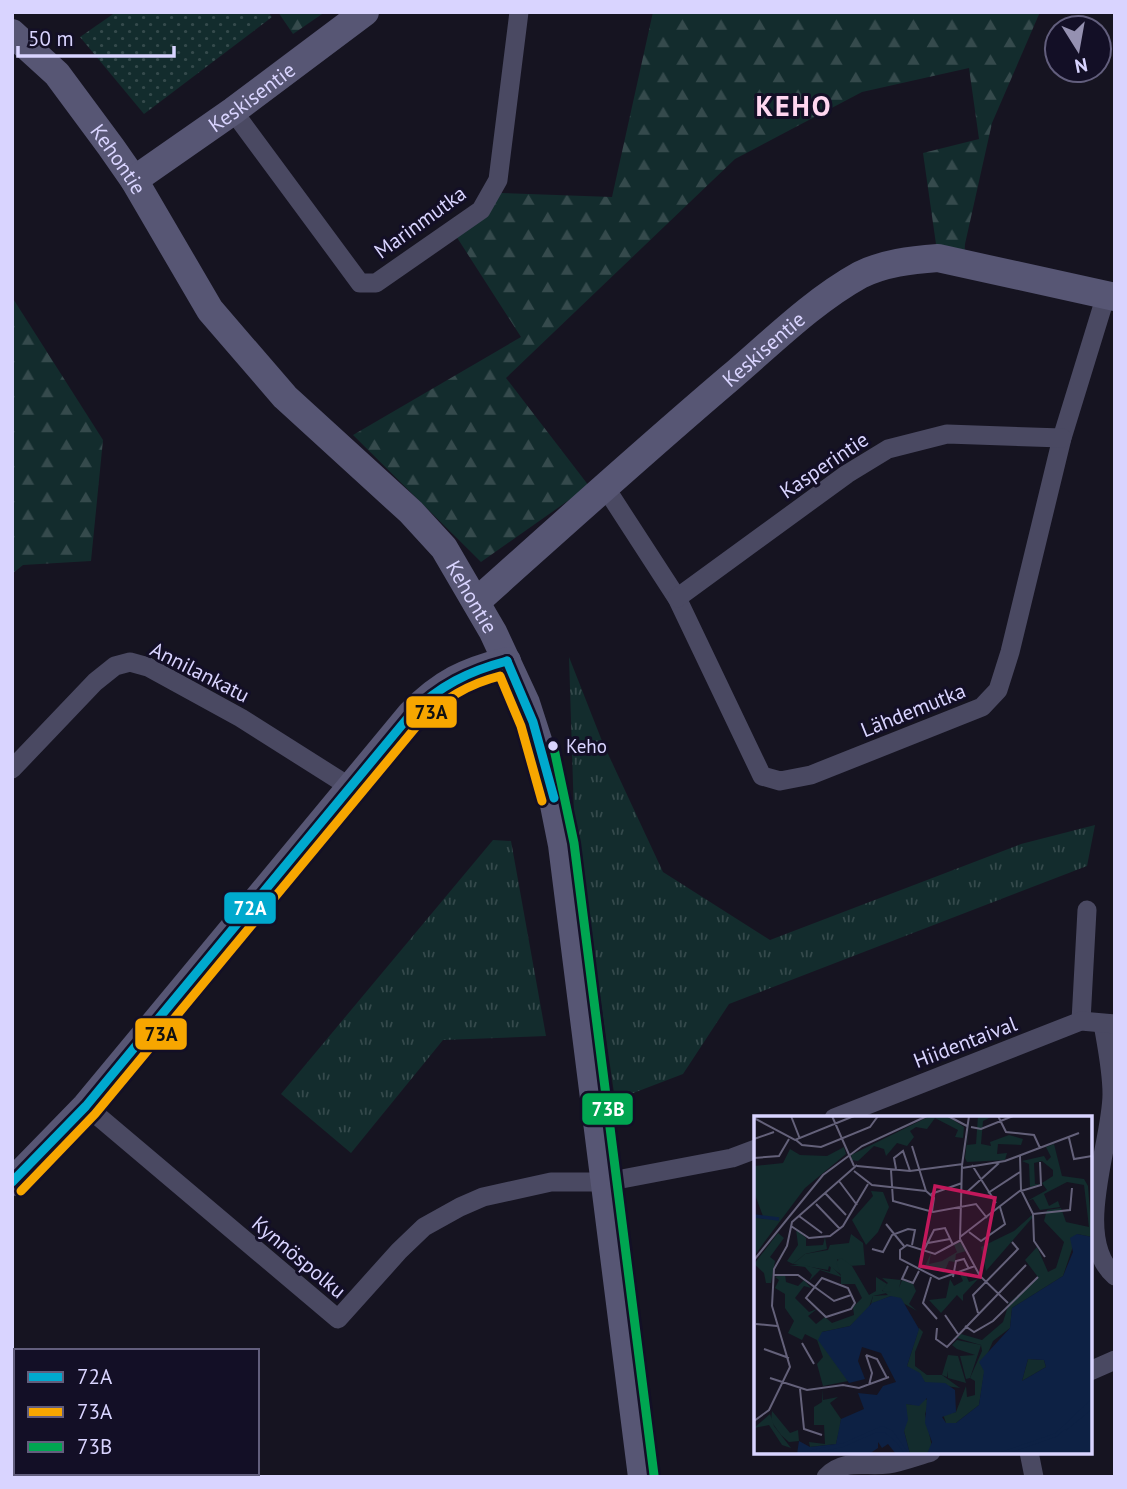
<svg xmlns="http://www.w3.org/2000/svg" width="1127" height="1489" viewBox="0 0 1127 1489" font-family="'PT Sans',sans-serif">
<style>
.grass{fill:url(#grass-tufts)}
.forest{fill:url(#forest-firs)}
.park{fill:url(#park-dots)}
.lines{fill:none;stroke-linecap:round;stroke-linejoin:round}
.street{stroke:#4a4962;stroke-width:19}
.secondary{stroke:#575674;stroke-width:28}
.bus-1-casing{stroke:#130f26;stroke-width:14}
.bus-2-casing{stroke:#130f26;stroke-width:14}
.bus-3-casing{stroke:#130f26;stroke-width:14}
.bus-1{stroke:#00a9ce;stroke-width:9}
.bus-2{stroke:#f7a600;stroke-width:9}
.bus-3{stroke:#00a651;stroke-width:9}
.bus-dot{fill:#d9d4ff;stroke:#130f26;stroke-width:2.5}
.labels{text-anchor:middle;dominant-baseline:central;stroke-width:6;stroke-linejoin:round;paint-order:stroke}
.bus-label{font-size:19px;fill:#d9d4ff;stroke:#130f26;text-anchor:start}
.street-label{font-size:21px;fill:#d9d4ff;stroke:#130f26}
.district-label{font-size:28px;font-weight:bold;letter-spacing:2px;fill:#ffd6f0;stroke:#130f26}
.inset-river{fill:none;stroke:#0d2144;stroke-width:3.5}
.inset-road{fill:none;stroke:#64617a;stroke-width:2}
.view{fill:#c2185b;fill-opacity:0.15;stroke:#c2185b;stroke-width:3.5}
.inset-edge{fill:none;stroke:#d9d4ff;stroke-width:3.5}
.line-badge{stroke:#130f26;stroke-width:2.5}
.badge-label{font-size:19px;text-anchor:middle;font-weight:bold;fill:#fff}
.pale-badge-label{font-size:19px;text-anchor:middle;font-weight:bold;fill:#111}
</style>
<defs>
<pattern id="grass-tufts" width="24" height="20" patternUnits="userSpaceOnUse" patternTransform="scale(1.75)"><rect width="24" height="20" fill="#132c2d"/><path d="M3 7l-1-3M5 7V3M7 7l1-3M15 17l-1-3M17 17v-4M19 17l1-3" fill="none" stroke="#354a4c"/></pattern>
<pattern id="forest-firs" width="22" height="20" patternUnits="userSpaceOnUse" patternTransform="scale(1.75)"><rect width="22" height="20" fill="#132c2d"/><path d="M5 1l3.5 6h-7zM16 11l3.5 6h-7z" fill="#354a4c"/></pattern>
<pattern id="park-dots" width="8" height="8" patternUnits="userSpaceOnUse" patternTransform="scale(1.75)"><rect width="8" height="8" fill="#132c2d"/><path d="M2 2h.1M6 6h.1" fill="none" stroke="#354a4c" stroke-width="1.8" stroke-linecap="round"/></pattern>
</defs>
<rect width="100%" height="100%" fill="#161421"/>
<g class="grass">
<path d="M569,657L602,741L663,872L770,940L1021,844L1095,825L1087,866L729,1004L683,1074L615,1100L574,815Z"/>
<path d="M493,840L511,841L546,1036L443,1040L351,1153L281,1094Z"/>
</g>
<g class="forest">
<path d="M278,12H325L293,34Z"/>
<path d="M653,12H1040L992,123L965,244L964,262L938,258L923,153L979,139L969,68L862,92L735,159L506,378L589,486L481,562L353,435L521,337L456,236L501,193L612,197Z"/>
<path d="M12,297L103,440L91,561L23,565L12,574Z"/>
</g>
<path class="park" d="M116,12H268L272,17L144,114L80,37Z"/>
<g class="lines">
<g class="street">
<path d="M233,111L360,283H376L481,210L498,180L519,12"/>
<path d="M605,487L677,598L762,776L780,781L811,775L982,707L998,690L1010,652L1062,438L1106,295"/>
<path d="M677,598L847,474L888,449L947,434L1062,438"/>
<path d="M12,769L95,682L115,666L130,662L148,667L241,718L350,787"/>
<path d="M1081,1021L1087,910"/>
<path d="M1103,1024C1107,1047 1112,1071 1112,1094C1112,1144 1071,1238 1115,1276"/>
<path d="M86,1106L338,1319L399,1251L424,1227L460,1207L483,1197L551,1182H606L732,1158L756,1149"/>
<path d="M834,1118L1081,1021L1115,1024"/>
<path d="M1090,1371L1115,1360"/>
<path d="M12,1441L16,1444"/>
<path d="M1029,1452L1034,1477"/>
<path d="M51,1473L55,1477"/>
<path d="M826,1477C844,1458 865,1467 888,1464C902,1462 917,1456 931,1452"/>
</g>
<g class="secondary">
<path id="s1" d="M12,33L57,74L111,147L134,180L210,310L285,397L411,512L444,548L493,632L526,703L546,765L562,845L642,1477"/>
<path id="s2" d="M134,180L233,111L365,12"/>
<path id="s3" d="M476,602C560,527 645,450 731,377C772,342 813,301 860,275C884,263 911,260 938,258L1115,297"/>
<path d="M12,1182L86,1106L411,714C441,683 466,671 507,661"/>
</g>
<g class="bus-1-casing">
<g id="bus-1">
<path d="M507,661L533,722L554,798"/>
<path d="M12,1182L86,1106L411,714C439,686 469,671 507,661"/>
</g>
</g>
<g class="bus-2-casing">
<path id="bus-2" d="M21,1191L95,1114L420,722C444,699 468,684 500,676L521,726L542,801"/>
</g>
<g class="bus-3-casing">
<path id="bus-3" d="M553,744L574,843L654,1475"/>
</g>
<use href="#bus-1" class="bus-1"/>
<use href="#bus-2" class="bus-2"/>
<use href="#bus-3" class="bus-3"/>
</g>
<circle class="bus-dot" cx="553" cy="746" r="6"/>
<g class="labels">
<g class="bus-label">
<text x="566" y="746">Keho</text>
</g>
<g class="street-label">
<text stroke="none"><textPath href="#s2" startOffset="144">Keskisentie</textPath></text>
<text stroke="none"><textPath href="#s1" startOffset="166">Kehontie</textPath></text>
<text transform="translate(420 222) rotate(-36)">Marinmutka</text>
<text stroke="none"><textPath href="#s3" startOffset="383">Keskisentie</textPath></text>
<text transform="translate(824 465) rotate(-34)">Kasperintie</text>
<text stroke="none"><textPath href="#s1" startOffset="733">Kehontie</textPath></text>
<text transform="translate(200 672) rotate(27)">Annilankatu</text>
<text transform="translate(913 710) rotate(-22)">Lähdemutka</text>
<text transform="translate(965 1042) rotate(-21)">Hiidentaival</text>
<text transform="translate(299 1257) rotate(40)">Kynnöspolku</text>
</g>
<g class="district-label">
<text x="794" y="105">KEHO</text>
</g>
</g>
<g transform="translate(754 1116)">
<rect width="338" height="338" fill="#161421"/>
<path d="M97,118L109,127L111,149L95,150L83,143L88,159L75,150L74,154L39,148L51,138L74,134L76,129L95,127ZM128,162L147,164L145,172L148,164L159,168L162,175L155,188L163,195L137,180L117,188L119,180L134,179L127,173L134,167ZM18,295L36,317L44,314L45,325L35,326L27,319L17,305Z" fill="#132c2d"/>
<path d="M176,0H193L210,11L209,22L201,21L204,14L181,2L173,13L162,11L156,15L160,21L153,30L143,27L132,40L130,33L120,30L104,45L98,44L97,39ZM216,0L213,29L222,28L224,0H239L229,5L227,28L237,30L236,26L255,19L269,23L267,29L244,28L243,38L253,37L251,44L213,46L211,42ZM300,28L308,60L330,63L334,70L338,121L323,118L309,160L258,192L256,212L239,225L233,239L225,289L202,307H192L189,298L202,296L212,270L213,281L221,279V265L216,262L228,235L227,229L203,222L207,218L228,224L249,206L255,187L284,161L271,144L283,131L294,156L302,152L310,126L290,105L293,94L307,92L312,106L335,111L330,69L313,66L290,78L295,90L304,85L306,91L286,94L279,83L273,85L293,74L288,67L299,60V54L288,45L280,47L281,68H286L270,73L276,71L275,48L268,45L290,40L293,45L297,41L292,31ZM90,31L92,38L51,72L0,140V100L10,103L0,76V50L29,47L36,33L46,39L73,40ZM117,75L129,76L135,91L124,116L112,129L98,104L119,80ZM278,99L279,101L232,155L227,131L260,115ZM42,113L52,122V130L69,129L71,121L73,133L51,138L39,148L33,145L44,129ZM24,117L30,122L16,141L21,145L17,167H12L10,157L0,148ZM206,126L212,135L202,138L201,146L195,145L190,157L171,150L177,137L175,148L188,145L203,136L200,129ZM87,142L98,150L115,179L122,175V161L133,168L128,175L137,176L119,180L114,194L96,210L68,216L94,265L69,270L63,248L69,241L63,224L51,218L48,224L34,217L40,205L31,192V178L21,172L25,164L21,161L31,158L32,166L44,170L50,164L57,172L50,170L41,182L55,196L63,193L54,200L62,208L71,201L78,207L100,199L99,191L108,182L101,168H87V161L66,154L55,165L58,159L51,151L35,149H50L76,156L77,150L87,160L82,146ZM211,157L215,166L224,163L209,179V185L203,179L187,197L175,184L192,182L196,163L200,170L209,165L206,158ZM165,212L169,216L161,236V250L173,259H188L206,272L172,267L153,250ZM274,243L290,244L292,251L268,265ZM69,273V284L84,281L76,287L87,303L86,311L82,328L56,331L55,326L71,328L70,309H60V291L68,286ZM170,283L176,284L171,298L178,331L173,338H156L150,315L152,288L165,289ZM16,298L20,310L37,332L28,329L15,309L0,312Z" fill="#132c2d"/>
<path d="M203,224L227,229L216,262L212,263L206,240L221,239L203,233L198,229ZM194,239L204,240L212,267L194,262V255L193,261L188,259Z" fill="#132c2d"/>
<path d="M323,118L338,121V338H173L178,326L171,307L173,282L165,290L152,288L154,304L150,315L156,338H142L134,328L128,332L124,326V332L115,338H43L45,325L56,331L82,328L87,303L110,293L104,277L123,279L129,270L142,266L127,237L108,231L104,245L111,263L95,267L64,224L68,216L96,210L118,187L137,180L147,182L165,213L153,250L166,257L171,266L191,267L201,274L202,296L188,301L192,307H202L225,289L230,255L225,246L256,212L258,192L309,160L319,136L316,122ZM274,243L290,244L292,251L268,265Z" fill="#0d2144" fill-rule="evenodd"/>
<path class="inset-river" d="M0,100L25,103M320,303L338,288M311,313L338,291M119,315H132L142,324M48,338L89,329L128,312L137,316L153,338M247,338L302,319L338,285"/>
<path class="inset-road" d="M37,0L46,23M78,0L100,50M194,0L213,10M244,0L252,16L280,19L286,32M0,2L41,24L100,0M217,11L227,13L259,0M315,22L320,43L338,40M0,23L20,16M42,24L48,29L67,31L116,11L124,0M158,30L172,75L180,82L178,95M266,40L267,74L279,98M0,42L25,40L35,23M208,49L206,123L226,160L254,187M208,49L215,0M218,49L242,87M103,50L156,55L209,48M208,52L251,45L325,17M142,53L140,42L149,35L156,55M137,54L139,85L179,96L222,88L233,102M100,55L118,69L172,75M85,65L103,89M267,75L287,69L286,46M213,76L245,47M71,77L92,99M234,77L266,56M177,78L208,67M62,88L86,113M279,98L316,94L318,72M279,98L280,125L291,141M45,100L68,117M132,108L150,130M37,110L55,122L76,120L89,110L114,68M215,116L227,125L251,108L246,91M206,121L267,74M207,124L181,138L153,129L146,134V143L185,163L221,150M174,127L196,123M118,133L129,136L138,119L154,113L161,114L158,129M170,134L180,114L191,112L199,129M0,144L69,59L108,30L173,0M154,150L148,163L159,167L165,155M20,159H44L80,185L97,179M177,161L169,187L183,203M199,161L202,145L210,143L215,153M68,162L94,172L101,187L97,193L72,201L52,182ZM224,197L219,179L264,133L258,126M191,199L204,218M2,208L23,210M211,210L220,216L239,205L284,161M183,212L182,223L193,231L272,149M48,227L60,248M10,233L35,242M112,239L123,243L133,262M112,239L118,257L115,269M16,262L53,274L89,269L105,272L135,261M46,273L50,313L68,319M0,305L15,294L36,251L18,190L20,153L33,130L38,106L103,49"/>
<path class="view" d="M181,70L241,82L226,161L166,150Z"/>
<rect width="338" height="338" class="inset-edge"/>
</g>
<g class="line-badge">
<rect x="405" y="695" width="53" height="34" rx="7" fill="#f7a600"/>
<rect x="223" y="891" width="54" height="34" rx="7" fill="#00a9ce"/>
<rect x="134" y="1017" width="54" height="34" rx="7" fill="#f7a600"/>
<rect x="581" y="1092" width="53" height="34" rx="7" fill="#00a651"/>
</g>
<g class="badge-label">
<text x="250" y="915">72A</text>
<text x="608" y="1116">73B</text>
</g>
<g class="pale-badge-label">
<text x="431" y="719">73A</text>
<text x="161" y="1041">73A</text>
</g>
<rect width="1127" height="1489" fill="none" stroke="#d9d4ff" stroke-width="28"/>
<rect x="14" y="1349" width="245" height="126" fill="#130f26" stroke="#625e7d" stroke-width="2"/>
<rect x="28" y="1372" width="35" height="10" fill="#00a9ce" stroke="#625e7d" stroke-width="2"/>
<text x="77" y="1384" font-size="21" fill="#d9d4ff">72A</text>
<rect x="28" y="1407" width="35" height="10" fill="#f7a600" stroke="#625e7d" stroke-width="2"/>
<text x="77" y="1419" font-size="21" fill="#d9d4ff">73A</text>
<rect x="28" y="1442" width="35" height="10" fill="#00a651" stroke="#625e7d" stroke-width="2"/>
<text x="77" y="1454" font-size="21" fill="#d9d4ff">73B</text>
<g transform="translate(1078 49) rotate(169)"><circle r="33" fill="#130f26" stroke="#625e7d" stroke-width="2"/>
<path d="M0-5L12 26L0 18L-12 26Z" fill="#9591b1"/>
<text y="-10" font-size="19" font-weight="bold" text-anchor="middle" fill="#d9d4ff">N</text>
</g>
<path d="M18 46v10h156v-10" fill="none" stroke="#d9d4ff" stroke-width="3.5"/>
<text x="28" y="46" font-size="21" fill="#d9d4ff" stroke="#130f26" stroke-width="5" paint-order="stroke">50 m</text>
</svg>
